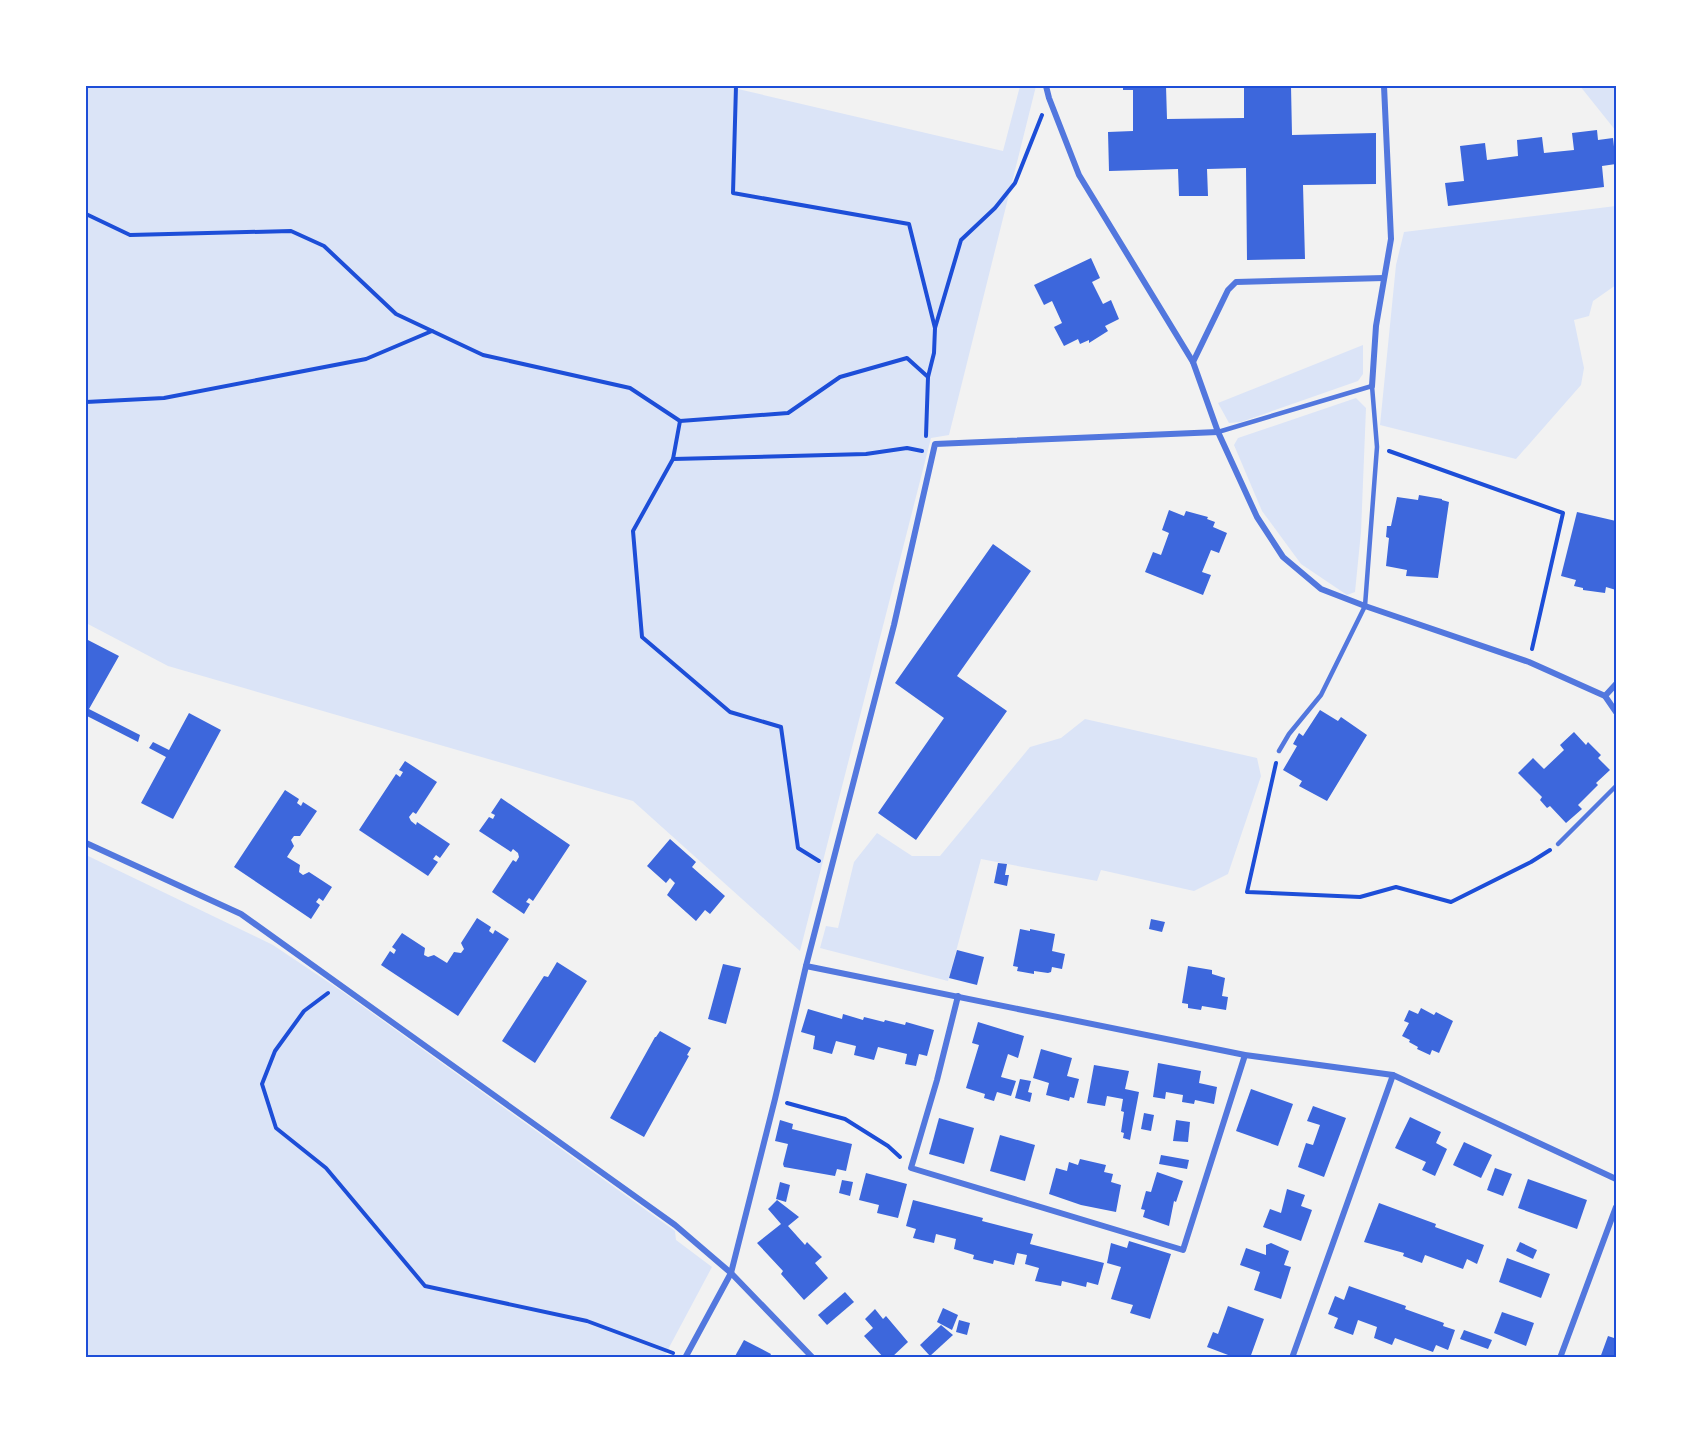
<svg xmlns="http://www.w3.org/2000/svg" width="1702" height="1443" viewBox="0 0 1702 1443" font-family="'Asap Condensed',sans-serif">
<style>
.green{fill:#dbe4f7}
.building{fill:#3d67dc}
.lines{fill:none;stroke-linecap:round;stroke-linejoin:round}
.path{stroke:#1d4ed8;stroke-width:4}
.service{stroke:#5277de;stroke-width:4.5}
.minor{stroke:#5277de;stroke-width:6}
.neatline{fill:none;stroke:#1d4ed8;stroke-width:2}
</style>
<rect width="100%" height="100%" fill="#f2f2f2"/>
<g class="green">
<path d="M86,86H725L1003,151L1020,86H1036L949,435L931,438L800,951L633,801L168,666L86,623Z"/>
<path d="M1580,86H1616V131Z"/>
<path d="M1616,206V285L1593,301L1589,316L1574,320L1584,368L1581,385L1516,459L1380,425L1396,265L1404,232Z"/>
<path d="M1363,345V374L1358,381L1241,422L1229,423L1218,403Z"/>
<path d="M1356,398L1366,408L1361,532L1355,592L1347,595L1301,564L1262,511L1234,445L1238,438Z"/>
<path d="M1085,719L1257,758L1261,776L1228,874L1194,891L1101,870L1097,881L981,859L948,981L820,948L826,926L838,928L854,862L877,833L912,856H940L1030,747L1061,738Z"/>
<path d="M86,855L273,945L340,990L675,1231L676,1240L712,1267L664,1357L86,1358Z"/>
</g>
<g class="building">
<path d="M1123,86H1166L1167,119L1244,118V86H1291L1292,135L1376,133V184L1303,185L1305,259L1247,260L1246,168L1207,169L1208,196H1179L1178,169L1109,171L1108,132L1133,131V90H1123Z"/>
<path d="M1597,130L1598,140L1613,138L1616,164L1602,166L1604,187L1448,206L1445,183L1464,181L1460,146L1485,143L1487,160L1518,156L1517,140L1542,137L1544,153L1574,150L1572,133Z"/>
<path d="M1091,258L1100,278L1092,282L1103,304L1111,300L1119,319L1105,326L1108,331L1089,343V340L1080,344L1078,339L1064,346L1054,327L1062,323L1052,301L1044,305L1034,285Z"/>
<path d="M1419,495L1442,499V500L1449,502L1438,578L1406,576L1407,570L1386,566L1389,538L1386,537L1387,526H1391L1397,497L1418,500Z"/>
<path d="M1169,510L1184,516L1186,511L1208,517L1207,519L1215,522L1213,527L1227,533L1219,553L1211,550L1202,572L1211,575L1203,595L1145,572L1153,552L1161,555L1169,533L1162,530Z"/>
<path d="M1577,512L1616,521V590L1606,587L1605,593L1583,590V588L1574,586L1576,580L1561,576Z"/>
<path d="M993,544L1031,571L957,676L1007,711L916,840L878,813L944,718L895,683Z"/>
<path d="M86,639L119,656L89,709L140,735L138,742L87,716L86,719Z"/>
<path d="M1320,710L1338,721L1341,717L1367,735L1327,801L1299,786L1302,781L1283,770L1297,746L1293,744L1299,733L1303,736Z"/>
<path d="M189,713L221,730L173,819L141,803L166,757L149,748L153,742L169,750Z"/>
<path d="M1574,732L1586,745L1588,742L1601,755L1598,758L1610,770L1596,783L1598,785L1578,805L1582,809L1566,823L1550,806L1547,808L1540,800L1542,797L1518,773L1533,758L1544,769L1564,750L1560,745Z"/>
<path d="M405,761L437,782L416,814L413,812L409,817L411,821L416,825L417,822L450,844L440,858L436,855L433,859L438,862L428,876L359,830L396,774L400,777L403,772L399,770Z"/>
<path d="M285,790L299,799L297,803L301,806L303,802L317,811L300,836H294L291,840L294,846L287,857L300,865L299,872L303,875L309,872L332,887L323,901L319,898L316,902L320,905L311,919L234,867Z"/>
<path d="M501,798L570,845L533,901L529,898L526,902L530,904L524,914L492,892L513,860L516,862L519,857L518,853L513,849L511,852L479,831L489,817L493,819L495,815L491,813Z"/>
<path d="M670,839L696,862L692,867L725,896L710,914L705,910L696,921L667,895L675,883L670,878L666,883L647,866Z"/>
<path d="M998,863L1007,864L1005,875H1009L1007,886L994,883Z"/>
<path d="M477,918L491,927L489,931L493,934L495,930L509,939L458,1016L381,965L390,951L394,954L396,950L392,947L402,933L425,948L424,955L428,957L434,955L447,963L454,952L461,953L464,949L461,943Z"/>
<path d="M1151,919L1165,922L1162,932L1149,929Z"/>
<path d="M1020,929L1030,931V929L1055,934L1052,951L1065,954L1062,969L1052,967L1051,972L1048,973L1034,971V974L1017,971L1018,967L1013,966Z"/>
<path d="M957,950L984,957L977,985L949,978Z"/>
<path d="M557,962L587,981L535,1063L502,1041L544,976L548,977Z"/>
<path d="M723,964L741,968L726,1024L708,1019Z"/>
<path d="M1188,966L1212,970V974L1225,978L1222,996L1228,997L1226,1010L1202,1006L1201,1010L1188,1008V1004L1182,1003Z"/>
<path d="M1421,1008L1434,1015L1436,1012L1453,1021L1439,1053L1432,1050L1430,1055L1417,1049L1418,1047L1409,1042L1410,1040L1402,1036L1409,1023L1404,1021L1409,1010L1418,1014Z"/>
<path d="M808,1009L842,1019L843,1014L863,1020L864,1017L884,1022L885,1020L905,1025L906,1022L934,1030L927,1056L919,1054L916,1066L905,1064L907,1054L878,1047L874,1060L854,1055L856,1046L836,1041L832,1054L813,1049L815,1036L801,1032Z"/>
<path d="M978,1022L1024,1036L1018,1058L1008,1054L1001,1077L1016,1081L1011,1096L997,1092L994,1101L984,1098L985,1094L966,1088L979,1045L972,1043Z"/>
<path d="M660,1031L691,1048L687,1055L689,1056L644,1137L610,1118L655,1037H656Z"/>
<path d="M1041,1049L1072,1058L1067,1076L1079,1079L1074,1098L1070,1097L1069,1101L1046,1095L1049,1083L1033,1078Z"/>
<path d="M1158,1063L1201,1071L1199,1083L1217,1087L1214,1104L1195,1100L1194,1104L1182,1102L1183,1095L1166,1092L1165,1099L1153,1097Z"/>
<path d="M1094,1065L1129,1071L1125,1089L1139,1092L1130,1140L1123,1138L1124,1133L1121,1132L1124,1112L1121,1111L1123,1099L1107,1096L1105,1106L1087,1103Z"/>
<path d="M1020,1079L1031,1081L1028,1092L1032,1093L1030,1102L1015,1098Z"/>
<path d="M1251,1089L1293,1104L1278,1146L1236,1131Z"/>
<path d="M1313,1106L1346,1118L1324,1177L1298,1167L1306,1143L1313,1145L1320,1125L1307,1121Z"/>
<path d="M1144,1113L1154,1115L1151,1131L1141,1129Z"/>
<path d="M1410,1117L1441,1132L1436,1143L1447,1149L1435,1176L1422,1170L1426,1162L1395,1148Z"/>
<path d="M939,1118L974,1128L964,1164L929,1154Z"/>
<path d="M780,1120L793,1124L792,1129L852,1144L846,1171L837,1169L835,1176L784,1167L783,1164L788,1144L775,1141Z"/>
<path d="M1176,1120L1190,1122L1188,1142L1173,1141Z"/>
<path d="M1000,1135L1035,1145L1025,1181L990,1171Z"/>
<path d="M1464,1142L1492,1155L1481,1178L1453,1165Z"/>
<path d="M1161,1155L1189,1160L1187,1169L1159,1164Z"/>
<path d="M1080,1159L1106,1165L1104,1172L1113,1174L1111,1182L1121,1185L1116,1212L1081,1205L1049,1194L1056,1168L1067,1171L1069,1162L1078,1165Z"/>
<path d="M1495,1168L1512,1174L1503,1196L1487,1190Z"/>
<path d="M1157,1172L1183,1181L1176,1202L1174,1201L1169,1226L1143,1217L1145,1210L1141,1209L1146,1191L1151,1192Z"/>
<path d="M866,1173L907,1184L898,1218L877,1213L879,1205L859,1200Z"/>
<path d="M1528,1179L1587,1200L1577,1229L1518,1208Z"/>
<path d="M842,1180L853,1182L850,1196L839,1193Z"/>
<path d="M780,1182L790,1185L786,1202L776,1199Z"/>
<path d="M1287,1189L1305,1195L1301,1206L1312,1210L1301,1241L1263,1227L1270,1209L1281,1213Z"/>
<path d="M777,1200L799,1217L788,1226L805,1245L807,1242L822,1257L815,1263L828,1278L804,1300L781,1274L783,1271L757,1243L781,1224L768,1209Z"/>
<path d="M913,1200L983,1218L982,1221L1033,1234L1030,1244L1104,1263L1098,1285L1087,1282L1086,1287L1062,1281L1061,1286L1035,1281L1039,1268L1025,1264L1027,1255L1017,1253L1014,1265L994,1260L993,1264L973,1259L974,1255L954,1249L956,1239L936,1234L934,1243L913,1238L916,1229L906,1226Z"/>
<path d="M1379,1203L1436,1224L1435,1227L1484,1245L1477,1264L1467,1259L1463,1269L1425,1255L1422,1263L1403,1256L1404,1253L1364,1242Z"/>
<path d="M1129,1241L1171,1254L1150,1319L1130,1313L1133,1305L1111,1299L1121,1267L1107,1263L1111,1243L1127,1248Z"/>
<path d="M1520,1242L1537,1250L1533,1259L1516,1251Z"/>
<path d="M1271,1243L1289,1251L1284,1265L1291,1267L1281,1299L1254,1290L1260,1272L1240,1265L1246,1248L1266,1255V1245Z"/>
<path d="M1507,1258L1550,1274L1541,1298L1499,1282Z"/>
<path d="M1349,1286L1406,1306L1405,1309L1444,1323L1443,1326L1455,1330L1448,1350L1436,1345L1433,1352L1395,1338L1392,1345L1374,1338L1377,1327L1358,1320L1353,1335L1334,1328L1338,1318L1328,1314L1335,1296L1344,1300Z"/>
<path d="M845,1292L854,1302L827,1325L818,1315Z"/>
<path d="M1228,1306L1264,1319L1250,1358H1236L1207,1347L1213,1332L1218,1334Z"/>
<path d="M943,1308L958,1315L952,1330L937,1322Z"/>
<path d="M875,1309L883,1319L886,1316L908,1342L891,1358H884L864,1336L873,1328L865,1319Z"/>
<path d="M1502,1312L1534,1323L1526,1346L1494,1333Z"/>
<path d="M959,1320L970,1323L967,1335L956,1332Z"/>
<path d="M941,1325L953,1335L930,1356L920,1345Z"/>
<path d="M1464,1330L1492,1340L1488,1349L1460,1339Z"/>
<path d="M1616,1331V1358H1600L1608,1336L1614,1338Z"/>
<path d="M744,1340L771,1354L769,1358H734Z"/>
</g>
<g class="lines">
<g class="path">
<path d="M736,86L733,193L909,224L935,328"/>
<path d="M86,214L130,235L291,231L324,246L396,314L483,355L630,388L680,421L788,413L840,377L907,358L928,377L926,436"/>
<path d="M928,377L934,353L935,328L961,240L995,208L1015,183L1042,115"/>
<path d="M86,402L164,398L366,359L432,331"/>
<path d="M1389,451L1563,513L1532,649"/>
<path d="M673,459L680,421"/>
<path d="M1276,763L1247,892L1360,897L1396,887L1451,902L1531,862L1550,850"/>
<path d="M819,861L798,848L781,727L730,712L642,637L633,531L673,459L866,454L907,448L922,451"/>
<path d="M328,993L304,1011L275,1051L262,1084L276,1128L326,1168L425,1286L587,1321L673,1353"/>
<path d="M787,1103L845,1119L888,1146L900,1157"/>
</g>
<g class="service">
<path d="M1218,432L1372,386L1377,447L1365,606L1321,695L1289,734L1279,751"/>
<path d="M1558,844L1616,786"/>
</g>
<g class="minor">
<path d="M1046,86L1049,98L1079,175L1193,362L1218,432L1257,517L1283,557L1321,589L1365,606L1529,662L1605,696L1616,712"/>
<path d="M1193,362L1228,290L1236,282L1384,278"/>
<path d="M1372,386L1376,326L1391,239L1384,86"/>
<path d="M1605,696L1616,684"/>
<path d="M86,843L241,914L675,1225L731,1273L813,1358"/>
<path d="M806,966L1245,1055L1393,1075L1616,1179"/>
<path d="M958,996L937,1080L911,1168L1183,1250L1245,1055"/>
<path d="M685,1358L731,1273L775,1099L806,966L894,625L935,444L1218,432"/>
<path d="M1292,1358L1393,1075"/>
<path d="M1560,1358L1616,1207"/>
</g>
</g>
<rect width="1702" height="1443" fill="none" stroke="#ffffff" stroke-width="174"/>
<rect x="87" y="87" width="1528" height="1269" class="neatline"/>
</svg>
